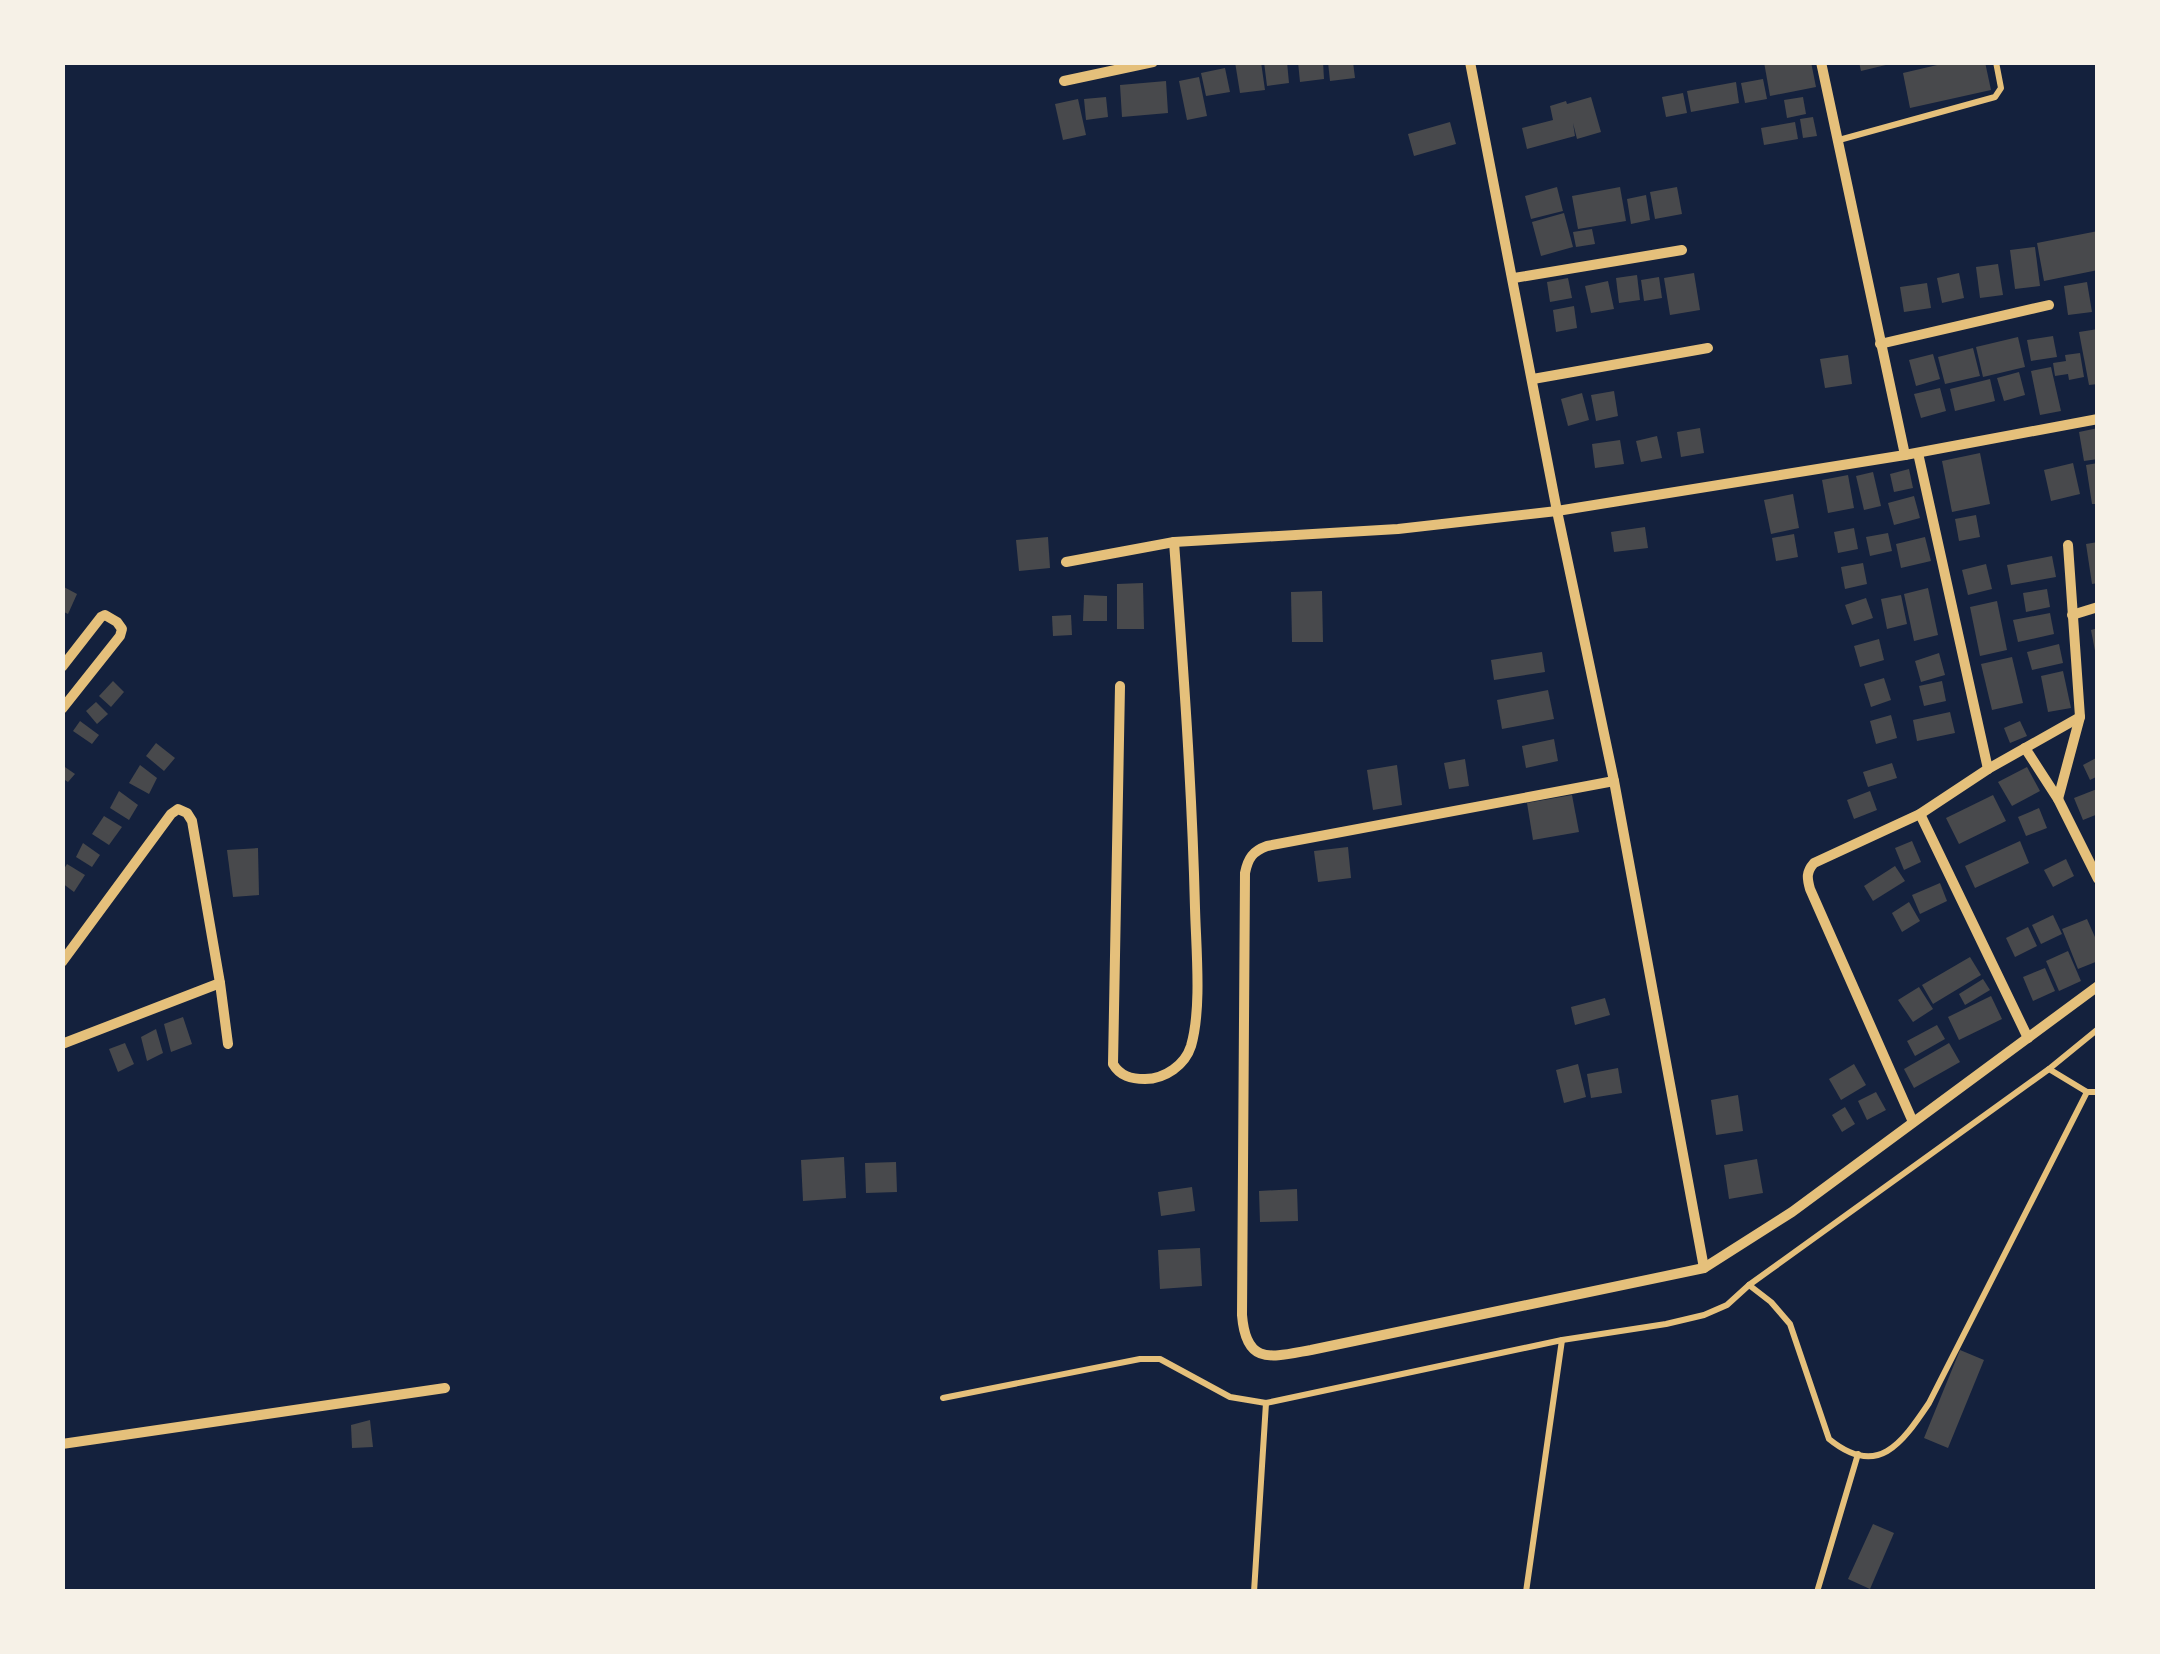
<svg xmlns="http://www.w3.org/2000/svg" width="2160" height="1654" viewBox="0 0 2160 1654" font-family="Lora,serif">
<style>
.building{fill:#48494c}
.lines{fill:none;stroke-linecap:round;stroke-linejoin:round}
.service{stroke:#e5c07b;stroke-width:6}
.minor{stroke:#e5c07b;stroke-width:10}
</style>
<rect width="100%" height="100%" fill="#14213d"/>
<g class="building">
<path d="M1235,62H1261L1265,90L1240,93Z"/>
<path d="M1264,62H1287L1289,83L1267,86Z"/>
<path d="M1298,62H1323L1324,79L1300,82Z"/>
<path d="M1328,62H1353L1355,78L1330,81Z"/>
<path d="M1764,62H1811L1816,87L1770,96Z"/>
<path d="M1859,62H1890V64L1861,71Z"/>
<path d="M1950,62H1985L1991,90L1910,108L1903,73Z"/>
<path d="M1225,68L1230,92L1206,96L1201,73Z"/>
<path d="M1199,77L1207,116L1187,120L1179,81Z"/>
<path d="M1763,79L1767,99L1745,103L1741,83Z"/>
<path d="M1166,81L1168,113L1122,117L1120,85Z"/>
<path d="M1736,82L1739,103L1691,112L1687,91Z"/>
<path d="M1683,93L1687,113L1666,117L1662,97Z"/>
<path d="M1106,97L1108,117L1086,120L1084,99Z"/>
<path d="M1591,97L1601,132L1577,139L1573,123L1575,136L1527,149L1522,128L1553,120L1550,106L1566,101L1567,104Z"/>
<path d="M1803,97L1806,114L1787,118L1784,100Z"/>
<path d="M1078,99L1086,135L1063,140L1055,104Z"/>
<path d="M1813,117L1817,136L1803,138L1800,119Z"/>
<path d="M1450,122L1456,144L1414,156L1408,134Z"/>
<path d="M1795,122L1798,139L1764,145L1761,128Z"/>
<path d="M1557,187L1563,211L1531,219L1525,196Z"/>
<path d="M1620,187L1626,221L1578,229L1572,196Z"/>
<path d="M1677,187L1682,214L1655,219L1650,192Z"/>
<path d="M1646,195L1650,220L1631,224L1627,199Z"/>
<path d="M1564,213L1573,247L1541,256L1532,222Z"/>
<path d="M1592,229L1595,244L1576,247L1573,232Z"/>
<path d="M2098,231V270L2044,281L2037,243Z"/>
<path d="M2035,247L2040,286L2015,289L2010,250Z"/>
<path d="M1998,264L2003,295L1980,298L1976,267Z"/>
<path d="M1694,273L1700,310L1670,315L1664,278Z"/>
<path d="M1959,273L1964,298L1942,303L1937,278Z"/>
<path d="M1637,275L1640,300L1619,303L1616,278Z"/>
<path d="M1659,277L1662,298L1644,301L1641,280Z"/>
<path d="M1568,278L1572,298L1550,302L1547,282Z"/>
<path d="M1608,281L1614,309L1591,313L1585,286Z"/>
<path d="M2087,282L2092,312L2068,315L2064,286Z"/>
<path d="M1927,283L1931,308L1904,312L1900,287Z"/>
<path d="M1574,306L1577,328L1556,332L1553,310Z"/>
<path d="M2098,329V384L2089,385L2079,332Z"/>
<path d="M2053,336L2057,357L2031,361L2027,340Z"/>
<path d="M2018,337L2025,367L1983,377L1976,347Z"/>
<path d="M1973,348L1980,376L1945,384L1938,357Z"/>
<path d="M2080,353L2084,377L2069,380L2068,374L2055,376L2053,363L2066,361L2065,355Z"/>
<path d="M1933,354L1940,379L1916,386L1909,360Z"/>
<path d="M1848,355L1852,384L1825,388L1820,359Z"/>
<path d="M2051,367L2061,411L2040,415L2031,371Z"/>
<path d="M2019,372L2025,395L2004,401L1997,378Z"/>
<path d="M1990,379L1995,401L1955,411L1950,389Z"/>
<path d="M1940,388L1946,411L1921,418L1914,394Z"/>
<path d="M1614,391L1618,416L1596,421L1591,395Z"/>
<path d="M1582,393L1589,420L1568,426L1561,399Z"/>
<path d="M1700,428L1704,453L1681,457L1677,432Z"/>
<path d="M2098,428V459L2084,461L2079,432Z"/>
<path d="M1657,436L1662,458L1641,462L1636,441Z"/>
<path d="M1620,440L1624,464L1595,468L1592,444Z"/>
<path d="M1980,453L1990,504L1952,512L1942,461Z"/>
<path d="M2073,463L2080,494L2051,501L2044,470Z"/>
<path d="M2098,463V504H2092L2086,465Z"/>
<path d="M1909,469L1913,488L1894,492L1890,474Z"/>
<path d="M1873,472L1881,506L1864,510L1856,476Z"/>
<path d="M1848,475L1854,508L1828,513L1822,480Z"/>
<path d="M1793,494L1799,528L1771,534L1764,500Z"/>
<path d="M1914,496L1920,518L1894,525L1888,503Z"/>
<path d="M1976,515L1980,537L1959,541L1955,519Z"/>
<path d="M1645,527L1648,548L1614,552L1611,532Z"/>
<path d="M1854,528L1858,549L1838,553L1834,532Z"/>
<path d="M1888,533L1892,551L1870,556L1866,537Z"/>
<path d="M1794,534L1798,557L1776,561L1772,538Z"/>
<path d="M1048,537L1050,568L1019,571L1016,540Z"/>
<path d="M1925,537L1931,561L1901,568L1896,544Z"/>
<path d="M2098,542V583L2092,584L2086,544Z"/>
<path d="M2052,556L2056,577L2011,585L2007,565Z"/>
<path d="M1863,563L1867,584L1845,589L1841,567Z"/>
<path d="M1986,564L1992,589L1968,595L1962,570Z"/>
<path d="M1143,583L1144,629H1117V584Z"/>
<path d="M62,586L77,594L68,614L62,611Z"/>
<path d="M1928,588L1938,635L1914,641L1904,594Z"/>
<path d="M2047,589L2050,607L2026,612L2023,593Z"/>
<path d="M1322,591L1323,642H1292L1291,592Z"/>
<path d="M1084,595L1107,596V621H1083Z"/>
<path d="M1901,595L1907,624L1887,629L1881,599Z"/>
<path d="M1866,598L1873,618L1852,625L1845,605Z"/>
<path d="M1997,601L2007,650L1980,656L1970,607Z"/>
<path d="M2050,613L2054,634L2018,642L2013,620Z"/>
<path d="M1071,615L1072,635L1053,636L1052,616Z"/>
<path d="M2098,628V655L2096,656L2091,630Z"/>
<path d="M1879,639L1884,660L1860,667L1854,646Z"/>
<path d="M2059,644L2063,663L2032,670L2027,652Z"/>
<path d="M1542,652L1545,672L1494,680L1491,660Z"/>
<path d="M1939,653L1945,675L1921,682L1915,661Z"/>
<path d="M2012,657L2023,703L1992,710L1981,664Z"/>
<path d="M2063,671L2071,708L2048,712L2041,676Z"/>
<path d="M1884,678L1891,700L1871,707L1864,684Z"/>
<path d="M113,681L124,692L111,707L99,696Z"/>
<path d="M1942,681L1946,701L1924,706L1919,686Z"/>
<path d="M1548,690L1554,719L1502,729L1497,700Z"/>
<path d="M96,702L108,714L97,724L86,711Z"/>
<path d="M1950,712L1955,733L1917,741L1913,720Z"/>
<path d="M1891,715L1897,738L1876,744L1870,721Z"/>
<path d="M80,721L99,735L92,744L73,731Z"/>
<path d="M2020,721L2027,736L2010,743L2004,728Z"/>
<path d="M1554,739L1558,761L1526,768L1522,746Z"/>
<path d="M156,743L175,758L164,771L146,756Z"/>
<path d="M2098,757V776L2090,780L2083,765Z"/>
<path d="M1465,759L1469,786L1449,789L1444,763Z"/>
<path d="M1892,763L1897,778L1868,787L1863,772Z"/>
<path d="M62,765L75,774L68,782L62,778Z"/>
<path d="M140,765L157,778L149,794L129,783Z"/>
<path d="M1397,765L1402,805L1373,810L1367,770Z"/>
<path d="M2027,767L2040,791L2012,806L1998,782Z"/>
<path d="M2097,789L2098,814L2083,820L2074,798Z"/>
<path d="M119,791L138,805L129,820L110,808Z"/>
<path d="M1870,791L1877,810L1854,819L1847,800Z"/>
<path d="M1572,795L1579,832L1533,840L1527,803Z"/>
<path d="M1993,795L2006,821L1959,844L1946,818Z"/>
<path d="M2039,808L2047,828L2026,836L2018,817Z"/>
<path d="M104,816L122,827L109,845L92,834Z"/>
<path d="M1912,841L1921,862L1904,870L1895,848Z"/>
<path d="M2020,841L2029,863L1975,888L1965,866Z"/>
<path d="M83,843L100,855L92,867L76,857Z"/>
<path d="M1348,847L1351,878L1318,882L1314,851Z"/>
<path d="M258,848L259,895L233,897L227,850Z"/>
<path d="M2066,859L2074,876L2053,887L2044,870Z"/>
<path d="M67,864L85,875L74,892L62,883V872Z"/>
<path d="M1895,866L1905,881L1873,901L1864,886Z"/>
<path d="M1940,883L1947,901L1920,914L1912,895Z"/>
<path d="M1909,902L1920,921L1902,932L1892,913Z"/>
<path d="M2053,915L2062,934L2041,944L2032,925Z"/>
<path d="M2087,919L2098,944V961L2078,969L2062,929Z"/>
<path d="M2028,927L2037,946L2015,957L2006,938Z"/>
<path d="M2068,951L2081,981L2059,991L2046,961Z"/>
<path d="M1970,957L1981,975L1933,1004L1922,985Z"/>
<path d="M2045,968L2055,991L2033,1001L2023,977Z"/>
<path d="M1983,979L1990,990L1965,1005L1959,994Z"/>
<path d="M1919,987L1933,1009L1913,1022L1898,1000Z"/>
<path d="M1991,996L2002,1019L1959,1040L1948,1017Z"/>
<path d="M1605,998L1610,1015L1575,1025L1571,1007Z"/>
<path d="M183,1017L192,1044L171,1052L164,1024Z"/>
<path d="M1937,1025L1945,1039L1915,1056L1907,1041Z"/>
<path d="M156,1029L163,1053L147,1061L141,1037Z"/>
<path d="M125,1043L134,1064L118,1072L109,1049Z"/>
<path d="M1949,1043L1960,1062L1914,1088L1904,1069Z"/>
<path d="M1578,1064L1586,1097L1564,1103L1556,1070Z"/>
<path d="M1854,1064L1866,1085L1841,1100L1829,1079Z"/>
<path d="M1618,1068L1622,1093L1591,1098L1587,1074Z"/>
<path d="M1876,1092L1886,1110L1867,1120L1858,1101Z"/>
<path d="M1738,1095L1743,1131L1716,1135L1711,1100Z"/>
<path d="M1845,1107L1855,1124L1842,1132L1832,1115Z"/>
<path d="M844,1157L846,1198L803,1201L801,1160Z"/>
<path d="M1757,1159L1763,1193L1729,1199L1724,1165Z"/>
<path d="M896,1162L897,1192L866,1193L865,1163Z"/>
<path d="M1192,1187L1195,1211L1161,1216L1158,1192Z"/>
<path d="M1297,1189L1298,1221L1260,1222L1259,1191Z"/>
<path d="M1200,1248L1202,1286L1160,1289L1158,1250Z"/>
<path d="M1960,1350L1984,1360L1948,1448L1924,1438Z"/>
<path d="M370,1420L373,1447L352,1448L351,1425Z"/>
<path d="M1873,1524L1894,1533L1870,1589L1848,1579Z"/>
</g>
<g class="lines">
<g class="service">
<path d="M1839,140L1995,97L2001,88L1996,62"/>
<path d="M2049,1069L2098,1029"/>
<path d="M1749,1285L1771,1302L1790,1324L1829,1439C1878,1479 1902,1443 1929,1403L2087,1092"/>
<path d="M943,1398L1140,1359H1160L1230,1397L1266,1403L1562,1340L1666,1324L1704,1315L1727,1305L1749,1285L2049,1069L2087,1092H2098"/>
<path d="M1254,1592L1266,1403"/>
<path d="M1526,1592L1562,1340"/>
<path d="M1817,1592L1858,1454"/>
</g>
<g class="minor">
<path d="M1470,62L1557,511L1614,781L1704,1268"/>
<path d="M1821,62L1905,455"/>
<path d="M1064,81L1153,62"/>
<path d="M1514,278L1682,250"/>
<path d="M1880,344L2049,305"/>
<path d="M1533,379L1708,348"/>
<path d="M1918,453L1988,769"/>
<path d="M1066,562L1174,542L1398,529L1557,511L1905,455L2098,419"/>
<path d="M2072,615L2098,607"/>
<path d="M62,667L101,617L105,615L117,622L122,629L120,636L62,709"/>
<path d="M1120,686L1113,1064C1120,1076 1131,1079 1145,1079C1165,1079 1185,1065 1191,1046C1202,1008 1196,948 1195,908C1192,786 1183,664 1174,542"/>
<path d="M2025,748L2058,799L2098,879"/>
<path d="M1614,781L1267,846C1253,851 1248,858 1245,873L1242,1315C1246,1366 1271,1357 1311,1350L1704,1268L1792,1212L2098,986"/>
<path d="M2058,799L2080,717L2068,545"/>
<path d="M1920,814L2028,1038"/>
<path d="M62,962L171,814L178,809L187,813L192,821L220,983L62,1044"/>
<path d="M220,983L228,1044"/>
<path d="M1913,1122L1810,889C1807,878 1806,872 1814,863L1920,814L1988,769L2080,717"/>
<path d="M62,1444L445,1388"/>
</g>
</g>
<rect width="2160" height="1654" fill="none" stroke="#f6f1e7" stroke-width="130"/>
</svg>
